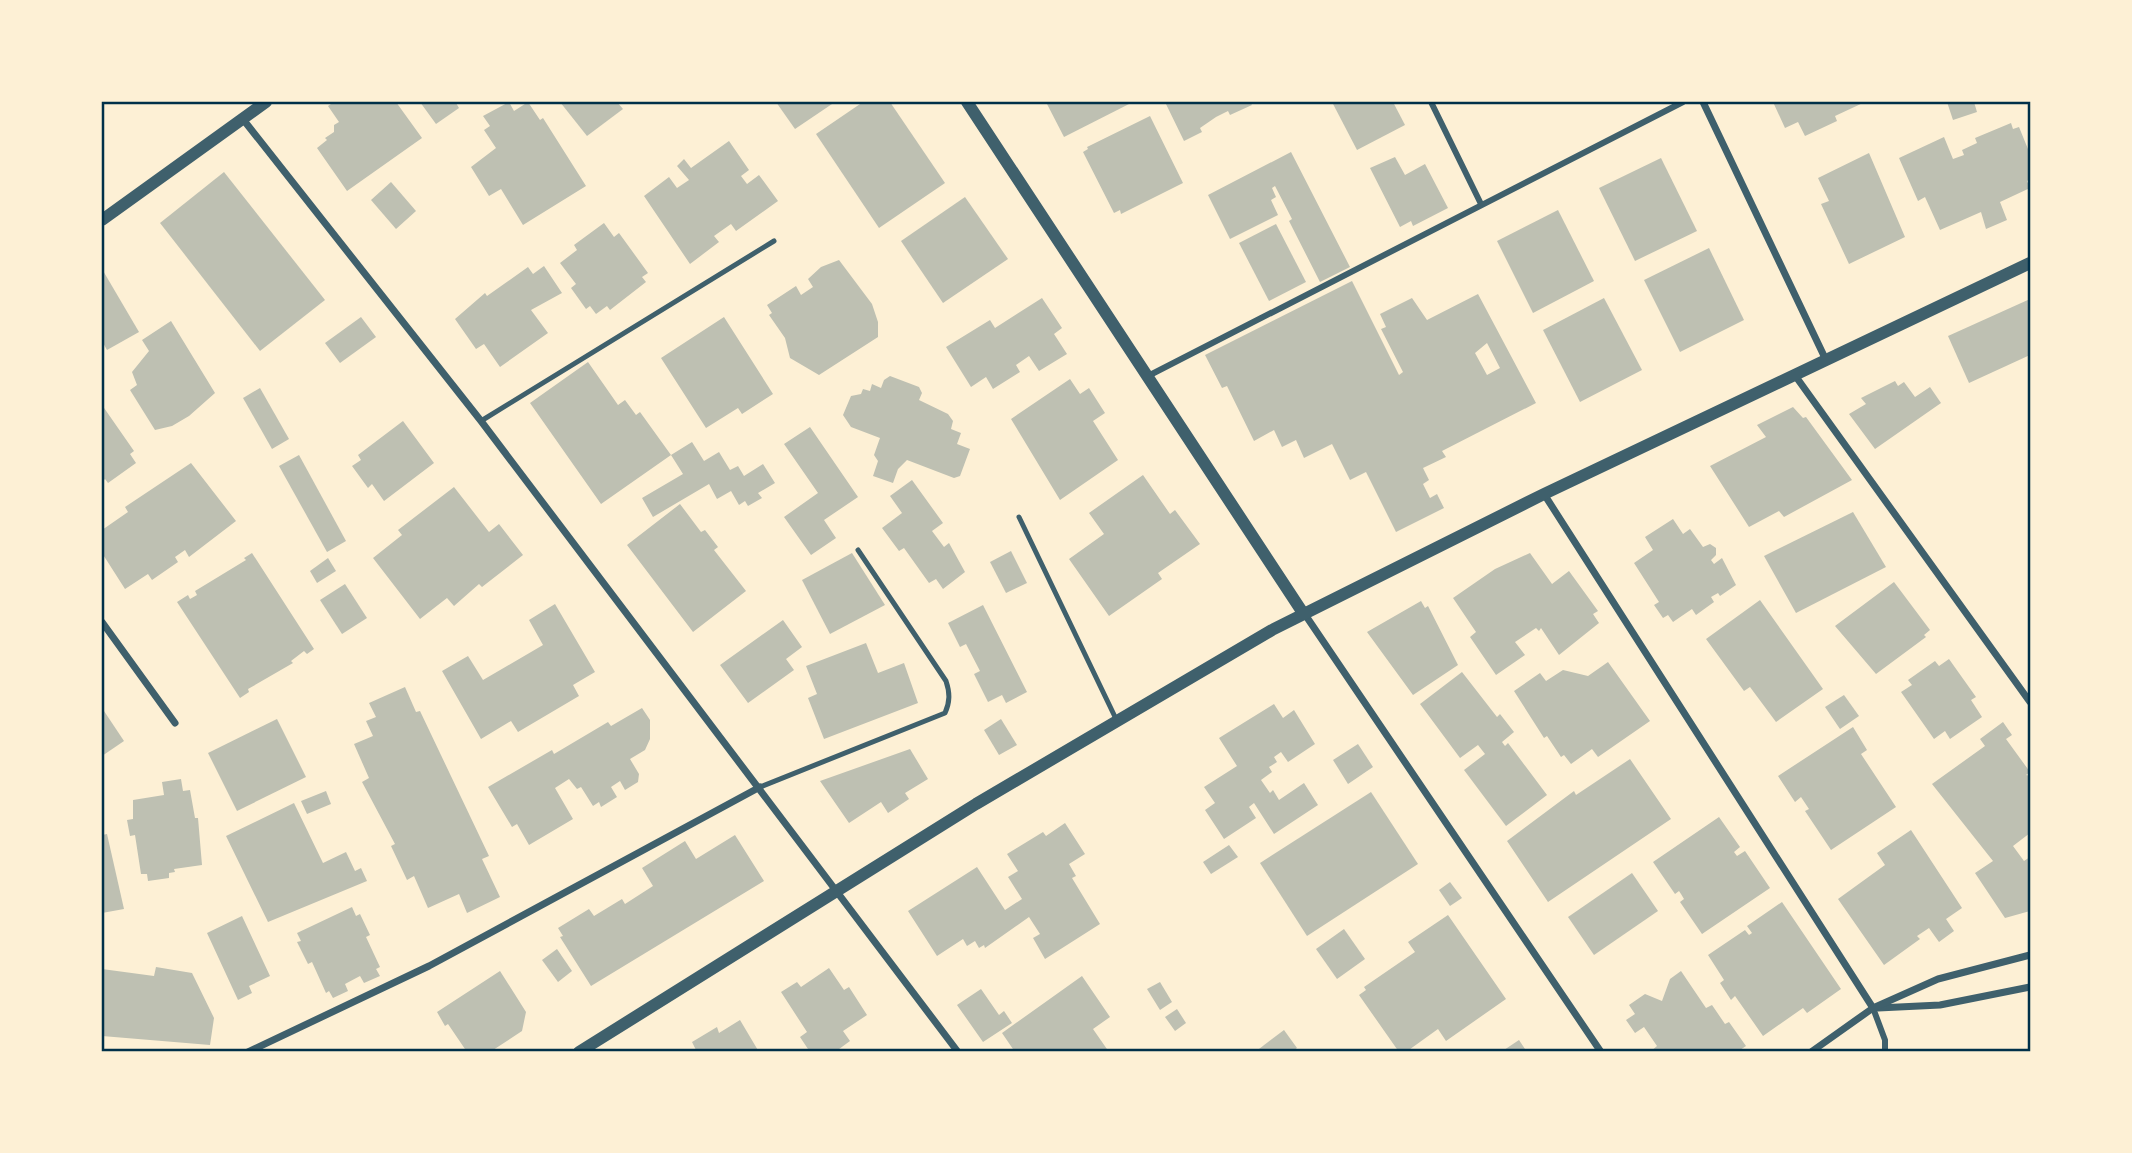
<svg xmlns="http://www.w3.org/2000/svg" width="2132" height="1153" viewBox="0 0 2132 1153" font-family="'PT Sans',sans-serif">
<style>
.building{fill:#bec0b2;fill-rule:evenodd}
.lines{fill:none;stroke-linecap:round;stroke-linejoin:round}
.service{stroke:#3f606c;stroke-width:5}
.pedestrian{stroke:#3f606c;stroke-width:6}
.minor{stroke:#3f606c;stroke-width:7}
.tertiary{stroke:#3f606c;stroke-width:12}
.neatline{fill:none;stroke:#003049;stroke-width:2.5}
</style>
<rect width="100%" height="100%" fill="#fdf0d5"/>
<g class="building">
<path d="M334,102H396L422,138L347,191L317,148L327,140L325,138L334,132V125L339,122L328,106Z"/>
<path d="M420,102H458L456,103L459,108L436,124Z"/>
<path d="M509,102L514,111L528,102L540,120L543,118L586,186L523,225L501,189L489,196L471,167L496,148L484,130L490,126L483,116Z"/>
<path d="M560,102H617L623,109L587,136Z"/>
<path d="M776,102H835L795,129Z"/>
<path d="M863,102H890L945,183L879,228L816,134Z"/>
<path d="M1051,102H1133L1064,137L1047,104Z"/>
<path d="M1165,102H1250L1252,105L1230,115L1228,111L1216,117L1200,128L1202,132L1184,141Z"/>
<path d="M1332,102H1393L1405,125L1357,150Z"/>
<path d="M1773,102H1865L1835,116L1837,121L1805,136L1798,122L1785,128Z"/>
<path d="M1947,102H1974L1977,112L1953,120Z"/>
<path d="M1150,116L1183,183L1121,214L1120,210L1114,213L1083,152L1088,149L1087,147Z"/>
<path d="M2011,123L2013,129L2019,127L2030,154V179L2027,181L2030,188L2000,202L2007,220L1986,229L1981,212L1940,230L1925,197L1918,201L1899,158L1944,137L1953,159L1964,155L1962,150L1977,143L1975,138Z"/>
<path d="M729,141L749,170L741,176L747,184L759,175L778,201L736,231L731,224L714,236L719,242L690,264L644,196L669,177L677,188L689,180L677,166L684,159L691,168Z"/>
<path d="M1291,152L1350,267L1320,282L1289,221L1292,219L1275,186L1272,188L1276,197L1271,200L1278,215L1230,239L1208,195Z"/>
<path d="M1869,153L1905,237L1849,264L1821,204L1829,201L1818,178Z"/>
<path d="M1395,157L1405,175L1425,164L1448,208L1413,226L1411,221L1400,227L1370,168Z"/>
<path d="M1661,158L1697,231L1635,261L1599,188Z"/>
<path d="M224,172L325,300L260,351L160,223Z"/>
<path d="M391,182L416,211L396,229L371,200Z"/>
<path d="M965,197L1008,259L943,303L901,241Z"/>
<path d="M1558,210L1594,281L1533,313L1497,241Z"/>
<path d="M604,223L614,237L619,233L648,273L642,277L646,282L610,310L607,306L596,314L590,306L586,309L571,288L576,284L560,263L577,250L574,245Z"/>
<path d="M1276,224L1306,282L1269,301L1239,243Z"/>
<path d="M1709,248L1744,320L1680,352L1644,280Z"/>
<path d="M839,260L872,304L878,322V337L819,375L790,358L785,338L769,315L772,313L767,305L796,286L801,295L813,287L808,279L821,267Z"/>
<path d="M544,266L562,293L531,310L548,333L500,367L484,344L476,349L455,319L485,293L487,296L528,267L533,274Z"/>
<path d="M102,269L139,332L107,350L102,341Z"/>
<path d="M1352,281L1399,375L1403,372L1381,329L1386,327L1380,314L1412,298L1427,320L1478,294L1536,403L1442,451L1446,457L1423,468L1429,480L1423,484L1430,498L1437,494L1444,508L1396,532L1366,472L1350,480L1332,444L1304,458L1296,440L1282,447L1274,430L1254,441L1227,386L1222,388L1205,355ZM1487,343L1500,368L1487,375L1475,353Z"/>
<path d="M1042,298L1062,328L1054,334L1067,354L1039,371L1029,356L1016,365L1020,372L993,389L986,377L971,387L946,347L990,320L995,328Z"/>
<path d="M1604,298L1642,370L1580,402L1543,330Z"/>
<path d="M2030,299V355L1969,383L1948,336Z"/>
<path d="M361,317L376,337L340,363L325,343Z"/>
<path d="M724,317L773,394L742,414L738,408L706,428L661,358Z"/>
<path d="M171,321L215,393L189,416L172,426L155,430L130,390L137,385L132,372L149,351L142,340Z"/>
<path d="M588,362L618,405L625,400L636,415L640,412L671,455L601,504L530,403Z"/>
<path d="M890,376L919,387L922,393L919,400L948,414L953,421L951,429L961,433L957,444L970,449L960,476L954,478L907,460L898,469L893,483L873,476L878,461L874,455L880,438L851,427L843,415L851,396L861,394L863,389L870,391L872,384L881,388L884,380Z"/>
<path d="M1070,379L1080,394L1089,388L1105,413L1093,421L1118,460L1060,500L1011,419Z"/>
<path d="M1895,381L1898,386L1904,382L1915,397L1930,387L1941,403L1875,449L1849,414L1866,404L1861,398Z"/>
<path d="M260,388L289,439L272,449L243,398Z"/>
<path d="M102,405L134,451L130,454L136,463L108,483L105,479L102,482Z"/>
<path d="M1793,407L1803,418L1806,417L1852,480L1784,517L1779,511L1749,527L1710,466L1766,437L1757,425Z"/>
<path d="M403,421L434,463L384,501L372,484L368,488L352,466L361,460L358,455Z"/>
<path d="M810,427L858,497L824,520L836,538L811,555L784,517L818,493L784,444Z"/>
<path d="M692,442L704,461L719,452L730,470L738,466L744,476L763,464L775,483L758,493L762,498L748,506L745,501L739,505L731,491L717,499L709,484L653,517L642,498L683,474L671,455Z"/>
<path d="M299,455L346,541L327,552L279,466Z"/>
<path d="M191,463L236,521L189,557L185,550L175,557L178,562L152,580L148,574L125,589L102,553V530L128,512L125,507Z"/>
<path d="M1143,475L1170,514L1175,510L1200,544L1158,573L1162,579L1109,616L1069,559L1104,534L1089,513Z"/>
<path d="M912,480L943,523L932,531L944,547L949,543L965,572L943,589L936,579L929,583L904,548L899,551L882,528L902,513L890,496Z"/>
<path d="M454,487L489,532L499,524L523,555L482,587L479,584L454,606L447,598L420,619L373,558L402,535L398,530Z"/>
<path d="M680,504L701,532L705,530L718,547L714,550L746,591L693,632L627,545Z"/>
<path d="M1853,512L1886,567L1796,613L1764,556Z"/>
<path d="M1673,519L1683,534L1690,529L1703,547L1710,544L1716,548V555L1711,560L1714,564L1722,558L1736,585L1720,596L1718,593L1711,597L1714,602L1696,615L1692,609L1673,622L1668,615L1663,618L1654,605L1659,602L1634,563L1653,550L1645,537Z"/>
<path d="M1011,551L1027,583L1006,593L990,562Z"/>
<path d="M252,553L314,649L307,654L304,651L291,661L293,663L248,689L249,692L240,698L177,602L188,595L190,599L197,595L195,591L246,560L244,558Z"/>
<path d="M852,553L885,605L830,634L802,580Z"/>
<path d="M1530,553L1552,584L1569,571L1598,611L1593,614L1599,623L1559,655L1541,628L1539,631L1536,628L1515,642L1525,655L1496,675L1470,637L1476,632L1453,598L1495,569Z"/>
<path d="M328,558L336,571L317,583L310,571Z"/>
<path d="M1894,582L1930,630L1924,635L1926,637L1876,674L1835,626Z"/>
<path d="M345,584L367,618L342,634L320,600Z"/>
<path d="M1760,600L1823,689L1776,722L1750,687L1744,691L1706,639Z"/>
<path d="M1421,601L1425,608L1428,606L1458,665L1413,695L1367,632Z"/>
<path d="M555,604L595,672L573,685L579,696L518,732L511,721L481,739L442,671L468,656L483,680L543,645L529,620Z"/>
<path d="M983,605L1027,692L1006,703L1002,695L988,702L974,674L980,671L966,644L960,647L948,623Z"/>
<path d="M783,620L802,647L786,659L794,670L748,703L720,665Z"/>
<path d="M866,643L878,673L904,663L918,703L824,739L808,698L817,694L806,666Z"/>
<path d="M1949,659L1976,697L1971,700L1982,717L1950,739L1945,731L1934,739L1901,692L1912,685L1908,680L1935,661L1939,666Z"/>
<path d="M1608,662L1650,721L1598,757L1592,749L1571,764L1564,755L1561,757L1547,736L1544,738L1514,691L1540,673L1546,681L1563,670L1588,676Z"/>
<path d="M1462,672L1497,717L1500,714L1514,732L1502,742L1505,746L1508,743L1547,795L1506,826L1464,770L1485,754L1478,745L1460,758L1420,704Z"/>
<path d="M405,687L416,712L420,711L489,856L482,859L500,897L467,913L459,894L428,908L414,876L407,880L391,846L395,844L362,782L369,778L354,744L373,736L366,721L376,717L369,703Z"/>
<path d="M1844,695L1859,716L1840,729L1825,707Z"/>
<path d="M1274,704L1283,718L1294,710L1315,744L1288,762L1281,752L1274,757L1277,762L1269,767L1272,772L1261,780L1270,793L1273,790L1279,800L1304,783L1318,805L1274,834L1254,803L1249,807L1256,818L1224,839L1205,810L1215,803L1204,787L1237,766L1219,738Z"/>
<path d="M102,708L124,741L102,756Z"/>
<path d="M642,708L650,720V739L645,750L630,759L639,774L638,782L625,790L620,781L611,787L617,797L601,807L599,802L593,806L581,787L577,789L569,779L555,788L573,819L529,845L517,824L512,827L488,787L552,750L554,754L608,722L611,726Z"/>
<path d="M277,719L306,777L237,811L208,753Z"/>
<path d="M1001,719L1017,745L999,755L984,730Z"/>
<path d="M2003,722L2012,735L2006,739L2030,772L2026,775L2030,776V833L2013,846L2024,861L2030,857V911L2005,918L1975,873L1993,861L1932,784L1985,746L1980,739Z"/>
<path d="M1853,727L1867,750L1861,754L1896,807L1831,850L1805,811L1809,809L1801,797L1795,802L1778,776Z"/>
<path d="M1358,744L1373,767L1348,784L1333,760Z"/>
<path d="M910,749L928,779L905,793L909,799L888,813L881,802L849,823L820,781Z"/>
<path d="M1630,759L1671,819L1548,902L1507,841L1574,791L1576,795Z"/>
<path d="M181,779L183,791L190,790L195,818H198L202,865L174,869L175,872L169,873V878L148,881L147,874H141L135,835L130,836L127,820L133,819V800L164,795L162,782Z"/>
<path d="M326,791L331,804L307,814L301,801Z"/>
<path d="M1371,792L1418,864L1307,936L1260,863Z"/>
<path d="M294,803L323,863L346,852L355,871L361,868L367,881L268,922L226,836Z"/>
<path d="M1719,817L1740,847L1734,852L1737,856L1745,851L1770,888L1702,934L1680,902L1684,899L1681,894L1679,891L1675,894L1653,862Z"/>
<path d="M1065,823L1085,854L1069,864L1076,876L1072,878L1100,924L1045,959L1033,938L1040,934L1029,917L985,948L984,945L979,948L975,941L967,946L963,939L937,956L908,911L977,867L1005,910L1022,899L1008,877L1018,871L1007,854L1043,832L1046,836Z"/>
<path d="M1911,830L1962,908L1946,919L1954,931L1939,942L1929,928L1917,936L1920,939L1884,965L1838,899L1885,865L1877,853Z"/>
<path d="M107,834L124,909L102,913V835Z"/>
<path d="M735,835L764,881L591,986L560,937L563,936L558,928L589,909L594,916L622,899L625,904L653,886L642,868L685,841L696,859Z"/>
<path d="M1229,845L1238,857L1211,874L1203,862Z"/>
<path d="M1632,873L1658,911L1594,955L1568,917Z"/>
<path d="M1450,882L1462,898L1450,906L1439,890Z"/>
<path d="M1782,902L1841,989L1807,1013L1803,1008L1763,1036L1735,996L1731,1000L1720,983L1724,980L1708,955L1745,930L1749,935L1752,933L1747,926Z"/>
<path d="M352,907L356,916L360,914L370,935L366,937L380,967L376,969L380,976L364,983L360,976L345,984L348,991L333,998L329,991L326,993L312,962L308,964L297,942L301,941L297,933Z"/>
<path d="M1448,915L1506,999L1446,1041L1438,1029L1406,1052H1399L1359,995L1366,990L1364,987L1415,952L1408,942Z"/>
<path d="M242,916L270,976L249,986L252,993L238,1000L207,933Z"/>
<path d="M1344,929L1365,959L1337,979L1316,949Z"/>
<path d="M557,949L572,971L558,982L542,960Z"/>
<path d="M156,967L192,973L214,1018L210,1045L102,1036V969L154,976Z"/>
<path d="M829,968L844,990L849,987L867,1015L843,1031L850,1041L835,1052H810L800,1037L807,1032L781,992L797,982L801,987Z"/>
<path d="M500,971L526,1012L522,1031L490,1052H467L448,1024L445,1026L437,1012Z"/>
<path d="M1681,971L1706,1008L1712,1005L1725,1024L1729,1022L1746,1046L1737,1052H1650L1657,1046L1644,1027L1635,1033L1626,1020L1635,1014L1629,1005L1645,994L1662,1001L1670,979Z"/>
<path d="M1082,976L1110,1017L1093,1029L1109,1052H1015L1002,1033Z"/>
<path d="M1160,982L1172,1002L1160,1010L1147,989Z"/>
<path d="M981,989L999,1015L1004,1011L1012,1023L983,1042L957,1005Z"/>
<path d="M1177,1009L1186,1023L1175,1031L1165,1017Z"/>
<path d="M740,1020L759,1052H697L692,1042L717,1027L719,1033Z"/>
<path d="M1284,1030L1297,1048L1292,1052H1255Z"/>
<path d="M1519,1040L1527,1052H1501Z"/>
</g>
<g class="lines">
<g class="service">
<path d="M481,421L774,241"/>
<path d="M1019,517L1117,721"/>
<path d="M760,787L945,713C950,702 950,693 946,681L858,550"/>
</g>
<g class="pedestrian">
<path d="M1431,102L1481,204"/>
<path d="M1148,376L1683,102"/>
<path d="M1873,1008L1885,1040V1052"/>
</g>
<g class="minor">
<path d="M1703,102L1825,358"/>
<path d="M242,118L481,421L958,1052"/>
<path d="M1794,374L2030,702"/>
<path d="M1544,494L1873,1008"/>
<path d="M1304,613L1601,1052"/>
<path d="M102,622L175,723"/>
<path d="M1878,1008L1940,1005L2030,987"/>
<path d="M248,1052L429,966L760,787"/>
<path d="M1811,1052L1873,1008L1938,979L2030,955"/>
</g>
<g class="tertiary">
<path d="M967,102L1303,613"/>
<path d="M102,220L266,102"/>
<path d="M579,1052L976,804L1272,630L1544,494L2030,263"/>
</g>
</g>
<rect width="2132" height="1153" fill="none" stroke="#fdf0d5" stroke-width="206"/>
<rect x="103" y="103" width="1926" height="947" class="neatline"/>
</svg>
